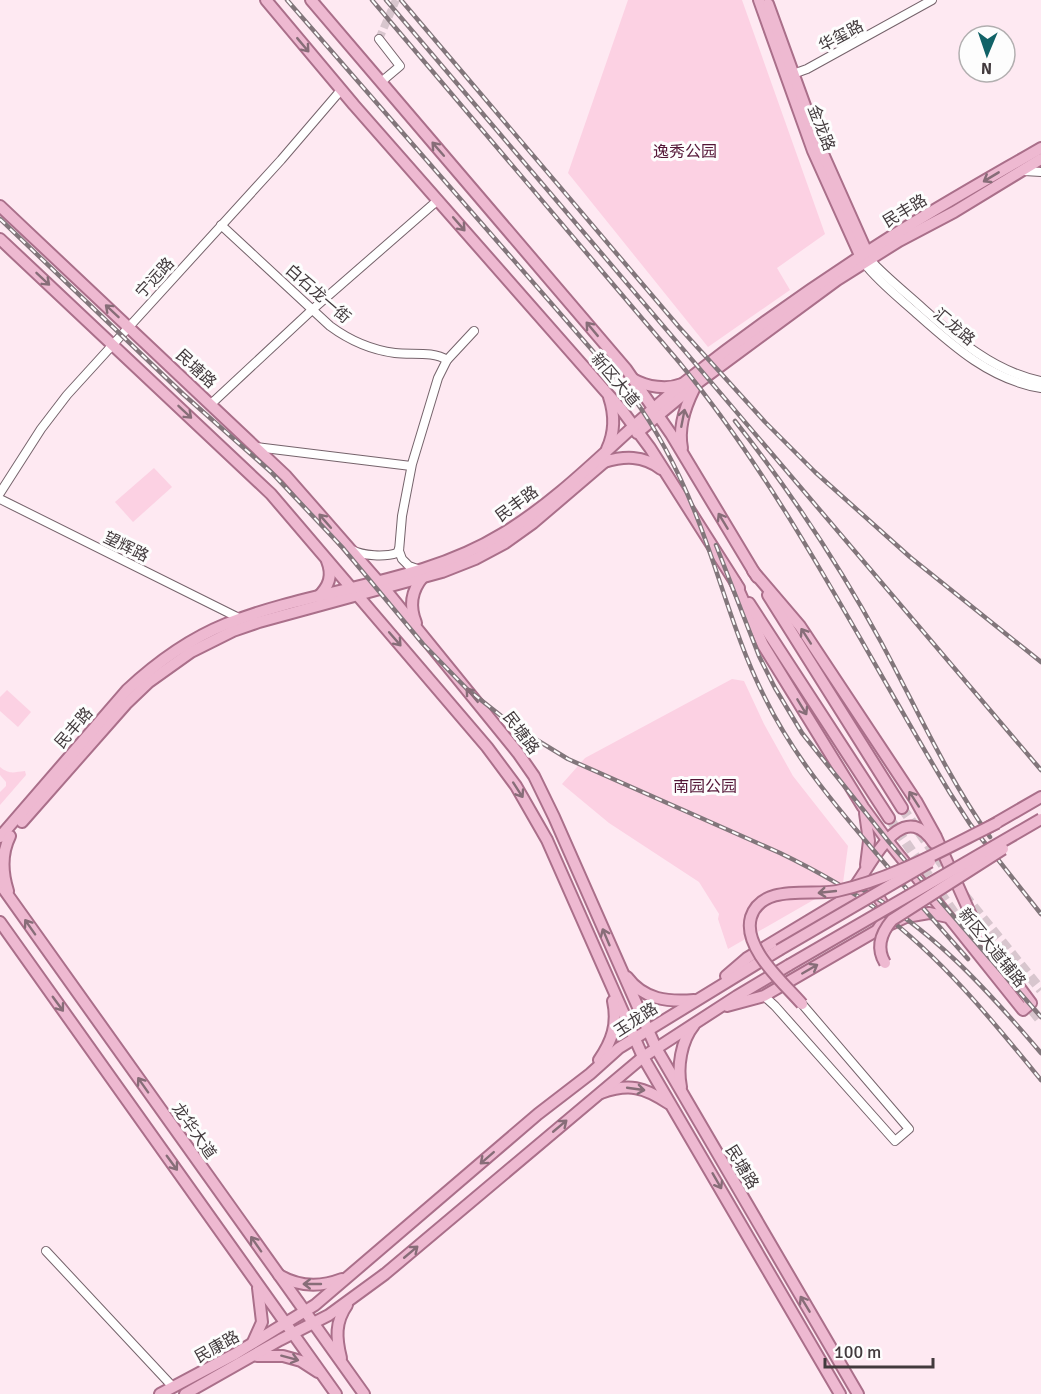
<svg xmlns="http://www.w3.org/2000/svg" width="1041" height="1394" viewBox="0 0 1041 1394" font-family="Signika,'Noto Sans SC',sans-serif">
<style>
.green{fill:#fcd1e3}
.lines{fill:none;stroke-linecap:round;stroke-linejoin:round}
.minor-tunnel{stroke:#d8c6ce;stroke-width:8;stroke-dasharray:8 4;stroke-linecap:butt}
.major-tunnel{stroke:#d8c6ce;stroke-width:10;stroke-dasharray:10 5;stroke-linecap:butt}
.minor-casing{stroke:#75636b;stroke-width:10}
.major-casing{stroke:#aa6f8a;stroke-width:14}
.minor{stroke:#fff;stroke-width:8}
.major{stroke:#eeb9d1;stroke-width:10}
.rail-casing{stroke:#82767b;stroke-width:4.5}
.rail{stroke:#fdfdfd;stroke-width:2;stroke-dasharray:7;stroke-linecap:butt}
.major-bridge-casing{stroke:#aa6f8a;stroke-width:14;stroke-linecap:butt}
.major-bridge{stroke:#eeb9d1;stroke-width:10}
.oneway{stroke:#876d78}
.labels{text-anchor:middle;dominant-baseline:central;stroke-width:6;stroke-linejoin:round;paint-order:stroke}
.street-label{font-size:16px;fill:#423a3d;stroke:#fdfdfd}
.park-label{font-size:16px;fill:#531536;stroke:#fdfdfd}
</style>
<rect width="100%" height="100%" fill="#fee9f2"/>
<g class="green">
<path d="M628,0H742L825,234L777,268L790,290L708,347L568,173Z"/>
<path d="M154,468L172,487L133,522L115,502Z"/>
<path d="M732,679L744,681L764,724L793,776L848,846L843,883L728,949L718,919L719,914L699,882L609,823L562,784L585,758Z"/>
<path d="M7,690L31,712L18,727L0,711V697Z"/>
<path d="M0,767C10,775 14,772 25,771L26,775L0,805V792L6,786V782L0,775Z"/>
</g>
<g class="lines">
<path class="minor-tunnel" d="M379,39L396,0"/>
<g class="major-tunnel">
<path d="M902,808L950,875"/>
<path d="M889,818L954,913L1008,980"/>
<path d="M964,895L1041,990"/>
<path d="M1023,999L1041,1021"/>
</g>
<g class="minor-casing">
<g id="minor">
<path d="M379,39L400,66L381,82"/>
<path d="M793,74L807,69L932,0"/>
<path d="M1024,171L1041,172"/>
<path d="M221,225L330,326C349,340 372,350 395,353C412,355 433,351 447,360"/>
<path d="M870,260C885,276 901,289 918,304C955,337 991,371 1041,381"/>
<path d="M864,263C879,282 897,296 915,312C952,345 990,380 1041,388"/>
<path d="M211,404L313,309L438,200"/>
<path d="M256,447L411,466"/>
<path d="M0,493L41,429L67,395L281,160L341,90"/>
<path d="M0,499L241,619"/>
<path d="M352,550C363,556 385,557 397,553L399,549"/>
<path d="M420,570L409,566L402,559L399,551L402,516L412,464L438,378L447,360L474,331"/>
<path d="M764,996L775,1006L895,1141L909,1129L802,1004"/>
<path d="M46,1251L173,1387"/>
</g>
</g>
<g class="major-casing">
<g id="major">
<path d="M266,0L354,105L621,409L650,448L739,588"/>
<path d="M311,0L626,369L671,434L757,577"/>
<path d="M759,0L813,151L863,262"/>
<path d="M768,4L820,147L869,257"/>
<path d="M0,206L286,476L384,588L518,753L534,776L554,817L656,1048L858,1394"/>
<path d="M0,239L271,494L487,747L516,786L547,840L643,1057L840,1394"/>
<path d="M633,379C647,387 667,390 682,384"/>
<path d="M637,433L696,384L837,280L899,241L954,212L1041,159"/>
<path d="M682,448C678,428 685,407 694,389"/>
<path d="M607,449C615,432 615,415 609,397"/>
<path d="M604,462C624,456 643,455 661,469"/>
<path d="M735,582L763,645L863,807L887,840L1023,1010L1031,1003L979,933L936,837L916,801L800,626L753,571"/>
<path d="M768,595L902,808"/>
<path d="M318,597C329,586 333,576 327,561"/>
<path d="M749,603L889,818"/>
<path d="M416,623C409,606 411,591 423,577"/>
<path d="M865,813L869,841L866,865"/>
<path d="M22,822L126,704L149,682L191,652L233,631L259,622L442,572L475,559L505,543L533,523L608,459"/>
<path d="M989,827L1041,797"/>
<path d="M0,837L127,690C156,663 189,639 226,624C315,588 419,585 502,534C569,494 624,430 685,382C751,330 821,281 892,236C941,205 991,177 1041,148"/>
<path d="M0,884L364,1394"/>
<path d="M852,890C871,867 901,794 934,843"/>
<path d="M8,891C2,872 1,854 10,836"/>
<path d="M0,922L336,1394"/>
<path d="M726,976L747,958L858,891C880,889 893,911 878,929"/>
<path d="M627,977C644,1000 668,1002 694,1000"/>
<path d="M727,1006L764,996L876,931L906,917L929,913L948,917"/>
<path d="M599,1060C612,1041 618,1024 613,1001"/>
<path d="M681,1087C677,1067 681,1041 694,1025"/>
<path d="M601,1093C629,1083 644,1087 668,1103"/>
<path d="M279,1275C299,1287 321,1287 342,1279"/>
<path d="M253,1342L262,1322L258,1288"/>
<path d="M257,1356H283L301,1361L318,1372"/>
<path d="M341,1358C336,1338 335,1322 347,1305"/>
<path d="M160,1394L235,1354L315,1305L538,1114L590,1074L619,1048L779,950"/>
<path d="M185,1394L280,1340L329,1315L385,1274L643,1057L737,996L789,965"/>
</g>
</g>
<use href="#minor" class="minor"/>
<use href="#major" class="major"/>
<g class="rail-casing">
<g id="rail">
<path d="M287,0L632,396C660,434 681,476 698,520C721,579 736,641 765,698C792,753 830,799 870,846C902,884 935,922 968,959"/>
<path d="M372,0L679,362C787,493 862,648 950,793L970,824L1041,914"/>
<path d="M386,0L1041,770"/>
<path d="M401,0L679,327L765,422L815,472L910,557L1041,662"/>
<path d="M0,219L183,394L271,472L342,547L423,644L467,689L514,726L568,759L780,853C815,870 848,888 879,911C942,958 992,1020 1041,1080"/>
<path d="M735,421C791,492 838,563 881,642C916,707 947,777 990,837"/>
<path d="M716,545L759,656L775,688L802,733L889,842L1041,1017"/>
<path d="M855,885C933,930 984,986 1041,1053"/>
</g>
</g>
<use href="#rail" class="rail"/>
<g class="major-bridge-casing">
<g id="major-bridge">
<path d="M779,950L930,862"/>
<path d="M885,963C876,948 881,933 892,920L1003,849"/>
<path d="M789,965L1041,819"/>
<path d="M802,1004C784,983 742,948 751,917C762,883 811,896 837,891C893,879 946,848 997,823"/>
</g>
</g>
<use href="#major-bridge" class="major-bridge"/>
</g>
<defs><path id="oneway-shaft" d="M-6 0H5M1.5-3L5.5 0L1.5 3" fill="none" stroke-width="1.6" stroke-linecap="round" stroke-linejoin="round" transform="scale(1.5)"/></defs>
<g class="oneway">
<use href="#oneway-shaft" transform="translate(303 45) rotate(50)"/>
<use href="#oneway-shaft" transform="translate(438 149) rotate(-131)"/>
<use href="#oneway-shaft" transform="translate(991 177) rotate(149)"/>
<use href="#oneway-shaft" transform="translate(459 224) rotate(49)"/>
<use href="#oneway-shaft" transform="translate(43 279) rotate(43)"/>
<use href="#oneway-shaft" transform="translate(112 311) rotate(-137)"/>
<use href="#oneway-shaft" transform="translate(592 329) rotate(-130)"/>
<use href="#oneway-shaft" transform="translate(185 412) rotate(43)"/>
<use href="#oneway-shaft" transform="translate(683 418) rotate(-79)"/>
<use href="#oneway-shaft" transform="translate(325 521) rotate(-131)"/>
<use href="#oneway-shaft" transform="translate(723 521) rotate(-121)"/>
<use href="#oneway-shaft" transform="translate(806 636) rotate(-123)"/>
<use href="#oneway-shaft" transform="translate(395 639) rotate(49)"/>
<use href="#oneway-shaft" transform="translate(472 695) rotate(-130)"/>
<use href="#oneway-shaft" transform="translate(802 707) rotate(59)"/>
<use href="#oneway-shaft" transform="translate(518 790) rotate(57)"/>
<use href="#oneway-shaft" transform="translate(914 799) rotate(-123)"/>
<use href="#oneway-shaft" transform="translate(827 892) rotate(174)"/>
<use href="#oneway-shaft" transform="translate(30 927) rotate(-125)"/>
<use href="#oneway-shaft" transform="translate(606 937) rotate(-113)"/>
<use href="#oneway-shaft" transform="translate(810 969) rotate(-30)"/>
<use href="#oneway-shaft" transform="translate(58 1004) rotate(54)"/>
<use href="#oneway-shaft" transform="translate(143 1085) rotate(-125)"/>
<use href="#oneway-shaft" transform="translate(636 1089) rotate(8)"/>
<use href="#oneway-shaft" transform="translate(560 1126) rotate(-40)"/>
<use href="#oneway-shaft" transform="translate(487 1158) rotate(139)"/>
<use href="#oneway-shaft" transform="translate(172 1163) rotate(54)"/>
<use href="#oneway-shaft" transform="translate(717 1181) rotate(60)"/>
<use href="#oneway-shaft" transform="translate(256 1244) rotate(-125)"/>
<use href="#oneway-shaft" transform="translate(411 1252) rotate(-40)"/>
<use href="#oneway-shaft" transform="translate(312 1284) rotate(180)"/>
<use href="#oneway-shaft" transform="translate(805 1304) rotate(-121)"/>
<use href="#oneway-shaft" transform="translate(290 1358) rotate(15)"/>
</g>
<g class="labels">
<g class="street-label">
<text transform="translate(841 36) rotate(-28)">华玺路</text>
<text transform="translate(821 128) rotate(69)">金龙路</text>
<text transform="translate(905 211) rotate(-31)">民丰路</text>
<text transform="translate(155 278) rotate(-47)">宁远路</text>
<text transform="translate(318 294) rotate(41)">白石龙一街</text>
<text transform="translate(954 327) rotate(40)">汇龙路</text>
<text transform="translate(196 369) rotate(43)">民塘路</text>
<text transform="translate(615 380) rotate(50)">新区大道</text>
<text transform="translate(517 504) rotate(-36)">民丰路</text>
<text transform="translate(126 547) rotate(26)">望辉路</text>
<text transform="translate(74 728) rotate(-49)">民丰路</text>
<text transform="translate(521 733) rotate(53)">民塘路</text>
<text transform="translate(992 948) rotate(51)">新区大道辅路</text>
<text transform="translate(636 1020) rotate(-33)">玉龙路</text>
<text transform="translate(194 1131) rotate(55)">龙华大道</text>
<text transform="translate(742 1167) rotate(59)">民塘路</text>
<text transform="translate(217 1347) rotate(-29)">民康路</text>
</g>
<g class="park-label">
<text x="685" y="152">逸秀公园</text>
<text x="705" y="787">南园公园</text>
</g>
</g>
<g transform="translate(987 54) rotate(182)"><circle r="28" fill="#fdfdfd" stroke="#b2afb0" stroke-width="1.5"/>
<path d="M0-4.5L10 22L0 15L-10 22Z" fill="#116267"/>
<text y="-9" font-size="16" font-weight="bold" text-anchor="middle" fill="#423a3d">N</text>
</g>
<path d="M825 1358v9h108v-9" fill="none" stroke="#423a3d" stroke-width="3"/>
<text x="834" y="1358" font-size="18" fill="#423a3d" stroke="#fdfdfd" stroke-width="4.5" paint-order="stroke">100 m</text>
</svg>
